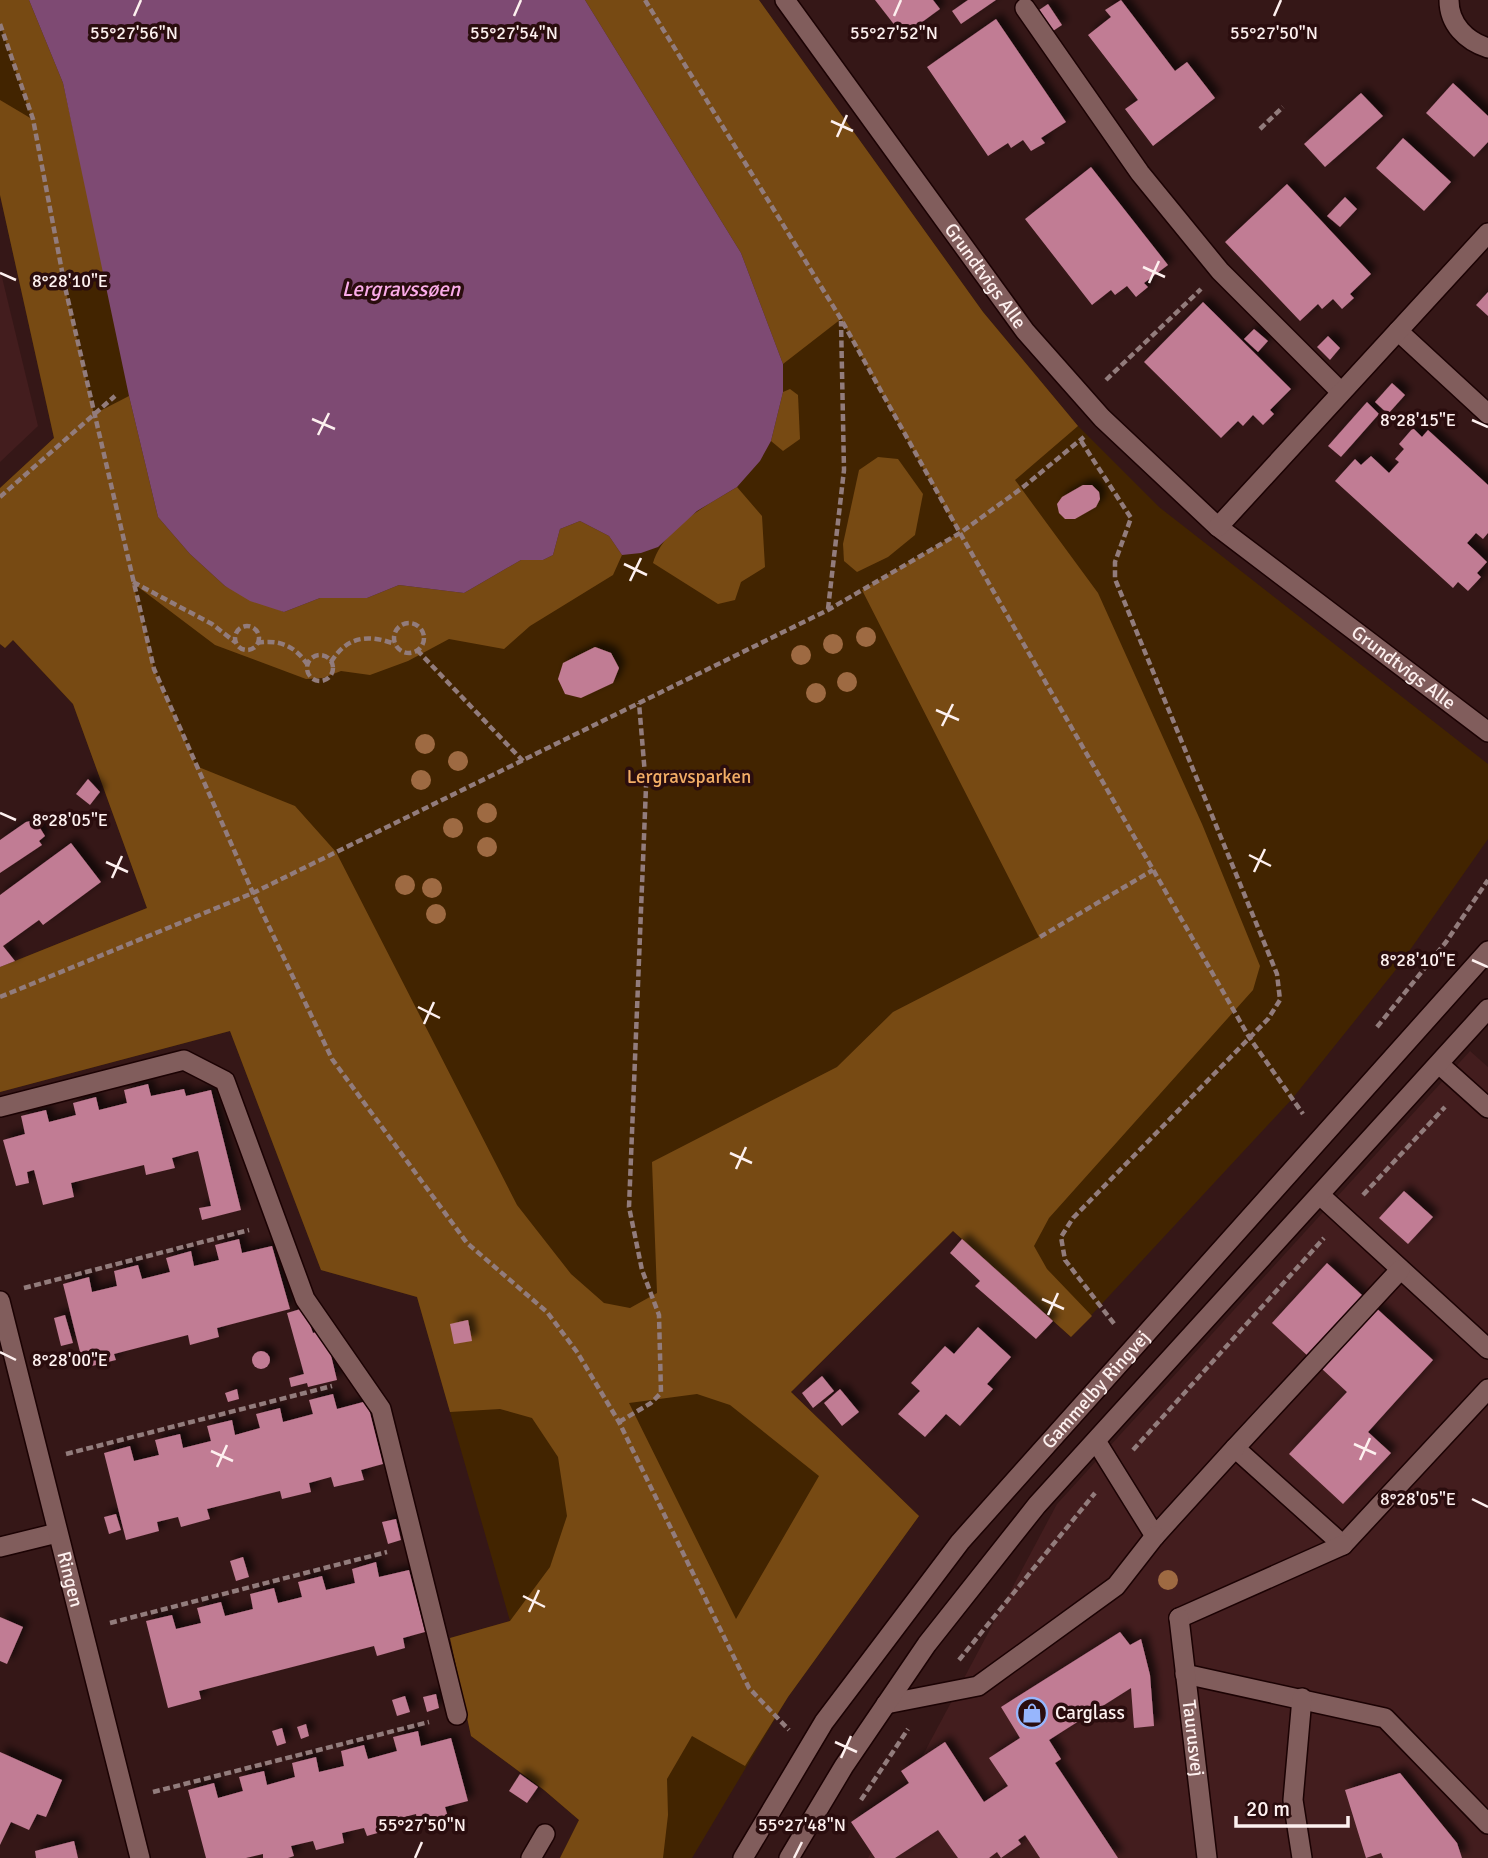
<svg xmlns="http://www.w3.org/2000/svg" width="1488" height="1858" viewBox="0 0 1488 1858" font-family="Signika,sans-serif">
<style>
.built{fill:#431d1e}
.green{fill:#422400}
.forest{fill:#774a13;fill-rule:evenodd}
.water{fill:#7e4a73}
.building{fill:#c17c94;filter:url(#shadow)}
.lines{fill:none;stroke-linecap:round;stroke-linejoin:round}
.service-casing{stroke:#1b0203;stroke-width:22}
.minor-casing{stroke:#1b0203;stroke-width:22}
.tertiary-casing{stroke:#1b0203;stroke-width:22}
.path{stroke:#927c7c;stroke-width:4.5;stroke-dasharray:7 3.5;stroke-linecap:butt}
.service{stroke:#815d5c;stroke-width:19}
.minor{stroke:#815d5c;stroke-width:19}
.tertiary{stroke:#815d5c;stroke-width:19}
.tree{fill:#9e6a42}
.ticks{fill:none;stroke:#fdf0ef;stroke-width:2.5}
.labels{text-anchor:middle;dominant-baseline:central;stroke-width:7;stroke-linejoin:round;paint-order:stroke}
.street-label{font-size:19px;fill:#fdf0ef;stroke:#2a0d0e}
.park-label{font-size:19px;fill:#f3ae66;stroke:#2a0d0e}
.poi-label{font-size:19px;fill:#fdf0ef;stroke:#2a0d0e;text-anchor:start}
.water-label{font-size:21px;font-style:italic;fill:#fbace9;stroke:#2a0d0e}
.ticks-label{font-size:18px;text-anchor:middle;fill:#fdf0ef;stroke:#2a0d0e;stroke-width:7;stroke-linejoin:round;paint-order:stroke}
</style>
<defs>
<filter id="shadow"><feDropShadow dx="6" dy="-6" stdDeviation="3.5" flood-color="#0009"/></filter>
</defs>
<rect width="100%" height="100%" fill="#351717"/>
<g class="built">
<path d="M0,269L38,426L0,462Z"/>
<path d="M1470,1051L1488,1067V1858H868L1057,1504Z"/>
</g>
<path class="green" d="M0,0H759L983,312L1078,426L1159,507L1488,764V839L1398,967L1292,1099L1071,1337L953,1231L791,1392L919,1516L788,1697L692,1858H560L579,1820L544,1790L471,1736L450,1638L510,1621L417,1297L321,1270L230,1031L0,1092V967L147,908L73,704L13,640L5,648L0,644V488L54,438L0,195Z"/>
<g class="forest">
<path d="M0,0H29L63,83L106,278L65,287L94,414L129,396L158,517L190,554L225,586L284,612L320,598H367L399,585L464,593L521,560H543L553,555L560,529L580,521L609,536L622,555L613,575L530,626L504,649L449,639L408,661L370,675L341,671L323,678L306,679L215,645L133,583L154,669L196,766L295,806L336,852L517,1205L571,1274L604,1303L630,1308L657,1293L652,1162L837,1067L893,1012L1039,937L862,590L959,533L841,319L783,364L741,253L585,0H759L983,312L1078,426L1015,480L1098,593L1202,824L1260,966L1253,990L1049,1218L1034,1246L1047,1269L1092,1316L1071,1337L953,1231L791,1392L919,1516L788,1697L745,1766L692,1736L667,1779L668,1815L663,1858H560L579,1820L544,1790L471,1736L450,1638L510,1621L550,1567L567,1516L558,1457L532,1418L500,1409L450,1412L417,1297L321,1270L230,1031L0,1092V967L147,908L73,704L13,640L5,648L0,644V488L54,438L0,195V100L32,119L0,24ZM697,1394L730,1405L819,1476L736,1619L629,1403Z"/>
<path d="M790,389L798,395L800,439L783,451L771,441L783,392Z"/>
<path d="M878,457L898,459L923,494L915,535L888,557L857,572L844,561L843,544L859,470Z"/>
<path d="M737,487L762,516L765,567L741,582L735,600L718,604L653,563C664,527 706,506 737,487Z"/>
</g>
<path class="water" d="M29,0H585L741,253L783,364V392L771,441L760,461L737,487L697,511L658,547L641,553L622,555L609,536L580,521L560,529L553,555L543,560H521L464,593L399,585L367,598H320L284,612L250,601L225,586L190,554L158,517L129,396L63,83Z"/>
<g class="building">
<path d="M875,0H933L940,9L903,36Z"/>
<path d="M968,0H996L961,24L952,11Z"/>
<path d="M1121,0L1175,71L1187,62L1215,98L1153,146L1125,109L1138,100L1088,35L1111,17L1105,10Z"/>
<path d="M1048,4L1062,25L1053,31L1039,10Z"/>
<path d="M996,19L1066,122L1041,138L1045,143L1031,151L1023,140L1011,148L1008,143L988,156L927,67Z"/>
<path d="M1453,83L1488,116V142L1474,157L1426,113Z"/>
<path d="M1361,93L1383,116L1325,167L1304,144Z"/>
<path d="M1403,138L1451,182L1424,211L1376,168Z"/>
<path d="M1091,167L1168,265L1144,283L1148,287L1136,297L1127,286L1115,295L1111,290L1092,305L1025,219Z"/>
<path d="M1287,184L1371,274L1350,294L1354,298L1342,309L1333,299L1322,309L1318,304L1300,321L1225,242Z"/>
<path d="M1345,197L1357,209L1340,227L1327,216Z"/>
<path d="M1488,292V316L1476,305Z"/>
<path d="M1203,302L1291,389L1270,410L1274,414L1263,425L1253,415L1243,426L1238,421L1221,438L1144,362Z"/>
<path d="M1254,329L1268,341L1258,352L1244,339Z"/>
<path d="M1328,336L1340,348L1330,360L1317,347Z"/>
<path d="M1392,383L1405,395L1388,414L1375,402Z"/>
<path d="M1367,402L1379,414L1341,457L1328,446Z"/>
<path d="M1413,428L1422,437L1428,430L1488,485V533L1483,539L1476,533L1467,543L1487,562L1477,573L1481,577L1468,591L1458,582L1453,588L1335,481L1355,459L1361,465L1371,456L1389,473L1399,462L1395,459L1404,449L1399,444Z"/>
<path d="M1083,485H1092L1099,492L1100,499L1096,507L1075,519H1065L1059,513L1057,504L1062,497Z"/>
<path d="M595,647L611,653L619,668L613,683L581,698L565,694L558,679L563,663Z"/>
<path d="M88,779L100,792L90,805L76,794Z"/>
<path d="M35,820L45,836L39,841L42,845L0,873V840L26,822Z"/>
<path d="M71,843L101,882L43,925L39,920L3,946L15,961L0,967V895Z"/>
<path d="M148,1084L151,1096L184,1089L186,1096L211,1090L241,1210L202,1220L199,1208L211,1206L198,1151L172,1158L175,1168L146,1175L144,1165L71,1183L74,1197L43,1205L34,1170L27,1172L29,1183L16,1186L3,1140L25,1134L21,1116L46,1110L49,1122L76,1115L73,1103L96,1097L99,1110L127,1103L124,1090Z"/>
<path d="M1404,1191L1433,1217L1408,1244L1379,1218Z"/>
<path d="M239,1239L242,1253L272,1246L290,1309L217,1328L219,1337L190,1345L188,1335L114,1354L116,1360L84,1368L63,1284L89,1277L92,1292L117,1286L114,1271L138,1265L142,1279L170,1272L166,1258L191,1251L194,1266L219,1260L215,1245Z"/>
<path d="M962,1239L1053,1321L1036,1339L975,1286L980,1281L950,1253Z"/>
<path d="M1327,1263L1433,1360L1368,1432L1391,1453L1343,1504L1289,1454L1347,1392L1272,1323Z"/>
<path d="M304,1308L313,1333L320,1331L329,1347L337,1380L308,1387L307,1383L291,1387L289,1378L304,1374L287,1313Z"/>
<path d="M65,1315L73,1343L61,1346L54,1318Z"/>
<path d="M468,1320L472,1341L454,1344L450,1324Z"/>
<path d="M978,1327L1011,1357L987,1384L993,1389L960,1426L946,1414L925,1437L898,1414L920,1391L911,1383L945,1346L954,1354Z"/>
<circle cx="261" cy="1360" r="9"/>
<path d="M822,1376L834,1391L813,1408L802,1393Z"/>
<path d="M237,1389L239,1399L228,1402L225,1393Z"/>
<path d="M840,1389L859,1412L842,1426L824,1403Z"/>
<path d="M333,1394L337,1409L367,1401L383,1464L361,1470L364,1480L334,1487L331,1477L309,1483L311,1492L282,1499L280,1491L207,1509L210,1519L181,1527L178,1517L157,1522L159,1531L126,1540L104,1453L130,1446L134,1461L159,1455L155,1440L180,1434L183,1448L211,1441L207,1426L232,1420L235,1435L260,1428L256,1414L280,1408L283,1422L313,1414L309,1400Z"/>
<path d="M116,1514L121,1530L109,1534L104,1517Z"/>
<path d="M396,1519L401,1540L388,1544L382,1522Z"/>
<path d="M243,1557L249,1577L236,1581L230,1561Z"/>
<path d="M376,1562L379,1577L409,1570L425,1632L403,1638L405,1648L377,1656L374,1646L199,1691L201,1699L168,1708L146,1621L172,1615L176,1629L201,1623L197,1608L221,1602L225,1616L253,1609L250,1594L274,1588L278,1603L302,1597L298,1582L322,1576L326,1590L355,1583L352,1569Z"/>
<path d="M0,1617L23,1627L7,1664L0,1661Z"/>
<path d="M1120,1632L1130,1645L1141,1639L1150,1675L1154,1726L1134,1728L1131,1688L1049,1740L1061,1759L1055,1763L1118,1858H1040L1025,1835L1018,1840L1021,1844L1001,1858L997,1852L989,1858H958L938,1830L895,1858H875L851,1822L909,1783L901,1771L945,1742L984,1802L1008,1786L989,1758L1020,1738L1001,1707Z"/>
<path d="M436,1694L439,1708L427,1712L423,1697Z"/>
<path d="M405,1696L410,1712L397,1716L392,1700Z"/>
<path d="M306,1724L309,1736L301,1739L297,1727Z"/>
<path d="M282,1728L286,1743L277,1746L272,1731Z"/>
<path d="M418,1731L421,1746L451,1738L468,1801L445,1807L448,1817L418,1825L416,1814L393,1820L395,1828L367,1836L364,1828L342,1833L344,1843L316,1850L313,1841L291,1846L294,1856L288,1858H263V1854L246,1858H206L188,1790L214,1783L218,1798L243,1791L239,1777L264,1771L267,1785L295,1777L292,1763L316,1757L319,1772L344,1766L341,1751L364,1745L368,1759L397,1751L393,1737Z"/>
<path d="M0,1752L62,1780L46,1817L37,1814L29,1830L11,1822L0,1845Z"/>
<path d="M1400,1773L1457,1843L1462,1858H1383L1381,1853L1366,1858L1345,1790Z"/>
<path d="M520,1774L538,1787L527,1803L509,1791Z"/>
<path d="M74,1841L78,1858H36L35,1851Z"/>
</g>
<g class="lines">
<g class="service-casing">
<g id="service">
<path d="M1439,1064L1488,1108"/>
<path d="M0,1107L184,1060L225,1081L305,1299L381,1409L457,1715"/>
<path d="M1321,1196L1488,1349"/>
<path d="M1400,1270L1235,1448L1343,1545L1488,1389"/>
<path d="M1096,1441L1155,1536L1235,1448"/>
<path d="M1179,1618L1343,1545"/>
<path d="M1185,1674L1385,1718L1488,1824"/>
<path d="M1302,1698L1293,1800L1302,1858"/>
<path d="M886,1704L978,1686L1116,1586L1155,1536"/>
<path d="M531,1858L545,1834"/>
</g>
</g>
<g class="minor-casing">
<g id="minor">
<path id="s1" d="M785,0L1025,331L1102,418L1218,527L1488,732"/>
<path d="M1449,0C1449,24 1466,41 1488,48"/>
<path d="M1025,8L1140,173L1220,271L1341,392"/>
<path d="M1398,331L1488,414"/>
<path d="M1218,527L1488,233"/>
<path d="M0,1547L57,1533"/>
<path id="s2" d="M1179,1618L1207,1858"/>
</g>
</g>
<g class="tertiary-casing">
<g id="tertiary">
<path id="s3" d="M0,1301L140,1858"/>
<path id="s4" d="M743,1858L824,1722L960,1542L1488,951"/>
<path d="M789,1858L844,1766L927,1644L1037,1505L1488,1009"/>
</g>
</g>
<g class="path">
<path d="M645,0L841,319L960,533L1249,1037L1303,1114"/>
<path d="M0,24L33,119L65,287L154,669L253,893L332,1059L467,1243L547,1312L577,1352L619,1422L749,1688L789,1730"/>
<path d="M1260,129L1283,107"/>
<path d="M1106,380L1201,289"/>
<path d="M1081,441L1131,518L1115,562V579L1277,974L1280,1000L1268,1019L1073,1218L1061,1237L1065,1260L1115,1325"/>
<path d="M0,497L115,396"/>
<path d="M133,582L212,624L235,642"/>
<path d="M828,609L844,470L841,321"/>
<circle cx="409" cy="638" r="15"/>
<circle cx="247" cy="638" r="12"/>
<path d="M257,643C279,639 295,646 307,664"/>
<path d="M417,650L523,761"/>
<circle cx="320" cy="668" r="13"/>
<path d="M331,662C347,636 368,634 395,644"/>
<path d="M1040,937L1153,870"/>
<path d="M0,997L253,893L828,610L960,533L1022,488L1084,437"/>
<path d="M1377,1027L1446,942L1488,880"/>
<path d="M1363,1195L1445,1107"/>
<path d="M24,1288L249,1230"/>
<path d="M619,1422L651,1403L661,1393L659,1315L642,1270L629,1207L646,787L639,703"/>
<path d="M1133,1450L1324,1238"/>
<path d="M66,1454L332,1386"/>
<path d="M110,1623L387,1552"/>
<path d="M959,1660L1095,1493"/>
<path d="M153,1792L429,1722"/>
<path d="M861,1800L908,1729"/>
</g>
<use href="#service" class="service"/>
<use href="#minor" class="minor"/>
<use href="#tertiary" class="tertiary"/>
</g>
<g class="tree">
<circle cx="866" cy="637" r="10"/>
<circle cx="833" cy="644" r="10"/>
<circle cx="801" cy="655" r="10"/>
<circle cx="847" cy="682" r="10"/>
<circle cx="816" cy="693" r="10"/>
<circle cx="425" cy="744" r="10"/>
<circle cx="458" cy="761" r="10"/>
<circle cx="421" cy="780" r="10"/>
<circle cx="487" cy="813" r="10"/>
<circle cx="453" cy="828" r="10"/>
<circle cx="487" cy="847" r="10"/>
<circle cx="405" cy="885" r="10"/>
<circle cx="432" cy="888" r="10"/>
<circle cx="436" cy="914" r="10"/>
<circle cx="1168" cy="1580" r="10"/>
</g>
<path class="ticks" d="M134,16L141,0M514,16L521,0M894,16L901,0M1274,16L1281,0M831,121L853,131M837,137L847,115M1143,267L1165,277M0,273L16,280M1149,283L1159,261M312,419L335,429M1472,420L1488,427M318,435L329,413M624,564L647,575M630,581L641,558M936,710L959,720M942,726L953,704M0,813L16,820M1249,855L1271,866M106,862L128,872M1254,872L1265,849M112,878L122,856M1472,960L1488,967M418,1007L440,1018M424,1024L434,1002M730,1153L752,1163M736,1169L746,1147M1042,1299L1064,1309M1048,1315L1058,1293M0,1352L16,1360M1354,1444L1376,1454M211,1451L233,1461M1360,1460L1370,1438M217,1467L227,1445M1472,1499L1488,1507M523,1596L545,1607M529,1612L539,1590M835,1742L857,1752M841,1758L851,1736M415,1858L422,1842M794,1858L802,1842"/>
<defs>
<g id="shop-ring" transform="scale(1.575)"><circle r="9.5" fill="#2a0d0e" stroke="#97b6fd" stroke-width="1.5"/><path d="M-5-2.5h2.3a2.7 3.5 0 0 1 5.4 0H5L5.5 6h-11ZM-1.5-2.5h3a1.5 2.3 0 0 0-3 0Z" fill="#97b6fd"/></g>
</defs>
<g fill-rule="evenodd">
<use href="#shop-ring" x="1032" y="1713"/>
</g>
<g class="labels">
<g class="street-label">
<text stroke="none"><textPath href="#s1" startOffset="341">Grundtvigs Alle</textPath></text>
<text stroke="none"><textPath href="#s1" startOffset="917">Grundtvigs Alle</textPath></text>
<text stroke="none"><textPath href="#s4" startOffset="588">Gammelby Ringvej</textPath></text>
<text stroke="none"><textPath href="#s3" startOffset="287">Ringen</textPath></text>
<text stroke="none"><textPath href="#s2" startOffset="121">Taurusvej</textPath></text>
</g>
<g class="park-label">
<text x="689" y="777">Lergravsparken</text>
</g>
<g class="poi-label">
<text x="1055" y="1713">Carglass</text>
</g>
<g class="water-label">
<text x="401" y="289">Lergravssøen</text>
</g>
</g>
<g class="ticks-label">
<text x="134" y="39">55°27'56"N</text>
<text x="514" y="39">55°27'54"N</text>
<text x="894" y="39">55°27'52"N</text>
<text x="1274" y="39">55°27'50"N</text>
<text x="70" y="287">8°28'10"E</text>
<text x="1418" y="426">8°28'15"E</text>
<text x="70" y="826">8°28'05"E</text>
<text x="1418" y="966">8°28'10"E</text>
<text x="70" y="1366">8°28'00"E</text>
<text x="1418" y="1505">8°28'05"E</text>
<text x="422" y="1831">55°27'50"N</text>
<text x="802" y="1831">55°27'48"N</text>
</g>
<path d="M1236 1816v10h112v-10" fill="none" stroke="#fdf0ef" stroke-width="3.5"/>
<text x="1246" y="1816" font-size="21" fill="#fdf0ef" stroke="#2a0d0e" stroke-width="5" paint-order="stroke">20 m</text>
</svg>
